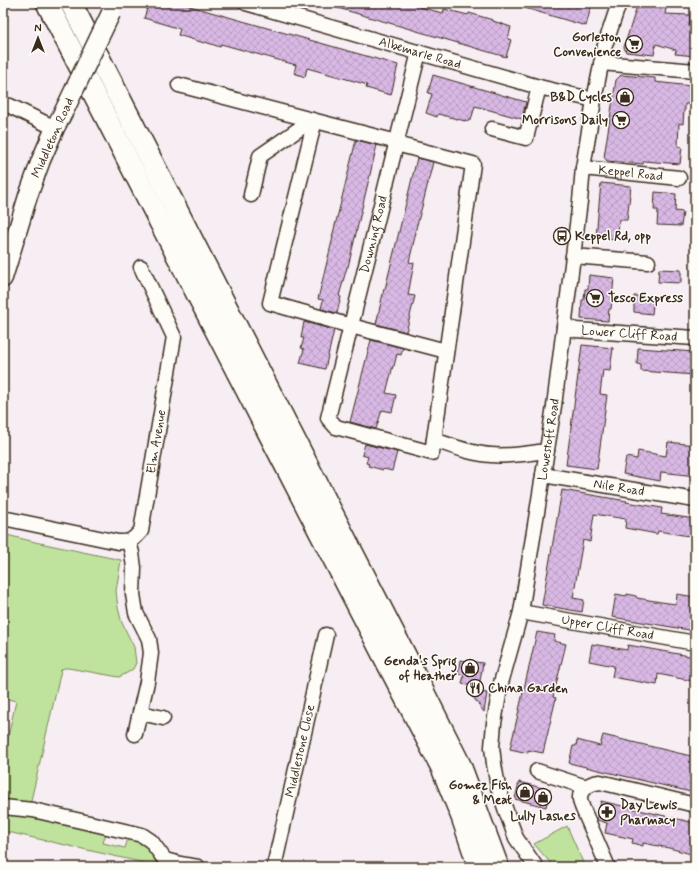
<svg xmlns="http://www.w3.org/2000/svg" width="698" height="870" viewBox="0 0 698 870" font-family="Mynerve,sans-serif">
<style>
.grass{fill:#bfe29c;stroke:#7d865d}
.building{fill:url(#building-cross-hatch);stroke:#3b2a1e}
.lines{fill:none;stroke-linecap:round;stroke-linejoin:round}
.minor-casing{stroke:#3b2a1e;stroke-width:17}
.major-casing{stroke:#3b2a1e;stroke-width:21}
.highway-casing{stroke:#3b2a1e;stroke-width:24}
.minor{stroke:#fdfcf7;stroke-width:14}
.major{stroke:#fdfcf7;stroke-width:18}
.highway{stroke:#fdfcf7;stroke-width:21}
.major-bridge-casing{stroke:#3b2a1e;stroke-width:21;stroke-linecap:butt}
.major-bridge{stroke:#fdfcf7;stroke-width:18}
.labels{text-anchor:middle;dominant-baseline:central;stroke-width:3;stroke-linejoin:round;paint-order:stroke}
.poi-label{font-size:13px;font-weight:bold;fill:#3b2a1e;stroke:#fdfcf7;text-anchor:end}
.street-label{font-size:13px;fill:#3b2a1e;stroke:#fdfcf7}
</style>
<defs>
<pattern id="building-cross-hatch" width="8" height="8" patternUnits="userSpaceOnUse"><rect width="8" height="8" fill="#d8b8e4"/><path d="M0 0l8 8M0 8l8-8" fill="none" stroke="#ba9ec3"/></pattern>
</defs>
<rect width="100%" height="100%" fill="#f6eef3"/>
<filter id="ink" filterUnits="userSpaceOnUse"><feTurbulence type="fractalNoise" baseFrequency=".025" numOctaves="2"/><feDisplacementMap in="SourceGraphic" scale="8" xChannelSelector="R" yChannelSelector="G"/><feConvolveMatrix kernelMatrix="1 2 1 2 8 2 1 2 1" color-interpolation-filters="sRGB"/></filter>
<g filter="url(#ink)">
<g class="grass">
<path d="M3,534L35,542L121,560L116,591L118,608L122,623L134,647L136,663L133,669L127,673L119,677L68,668H64L61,670L59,679L30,805L3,803V759L16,701L3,698Z"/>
<path d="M3,810L107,830L103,843L125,848L129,835L144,844L154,858L158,866L3,831Z"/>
<path d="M567,826L585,867H554L534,844Z"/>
</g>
<g class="building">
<path d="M149,3H179L398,65L391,95L366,88L367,85L361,83L307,68L305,77L294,73L296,65L221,44L220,47L205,42L204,43L178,35L180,29L144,18Z"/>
<path d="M331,3H413L420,5L419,7L443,13L444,9L468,15L469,13L493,20V21L511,27L508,39L511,40L506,57L331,6Z"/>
<path d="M519,3H592L586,26L518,6Z"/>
<path d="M638,3H667L665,14L690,15L689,27L695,28L694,38H695V56L675,54L676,50L656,44L654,55L626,52L624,47Z"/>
<path d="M433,75L526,102L522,119L475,106L471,120H469V121L465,120V121L438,114L437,117L426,113L432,94L428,93Z"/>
<path d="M621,75L655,78V82L691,86L689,104H685V110H684L683,124L679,123L678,146L682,147L680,164L644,161L643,164L607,161L604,157L616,80Z"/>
<path d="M356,140L377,145L348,267H347L339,296L341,297L337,313L321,309L323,300L318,299L333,237H332L338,214Z"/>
<path d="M417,158L433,162L423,203L415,232H416L409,262L414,263L408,295L415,296L406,332L376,324L384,289H385Z"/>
<path d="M601,183L631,186L627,220H619L618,237H615L614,240L596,237Z"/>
<path d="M655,192L676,194L675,211L683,212L681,226L657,225L658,210H654Z"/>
<path d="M659,269L681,270V283L658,282Z"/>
<path d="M589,275L614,278L611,309H609L608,321L581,319L582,300H584L585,289H588Z"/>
<path d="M634,296L654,297L652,314L634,312Z"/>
<path d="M304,322L334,330L325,369L300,363L304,349L301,348L304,338H301Z"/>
<path d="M371,340L403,348L401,355L397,354L394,366H393L386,393L396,395L392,412L382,410L376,429L350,422Z"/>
<path d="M582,345L613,348L610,371L603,370L600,394L607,395L597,469L566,465Z"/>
<path d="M638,348L695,352V375L641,371V365L637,364Z"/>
<path d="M668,442L695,445V476L661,472L660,481L623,474L626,457L637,459L638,451L666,456Z"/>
<path d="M365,444L397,452L392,471L384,469L383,470L368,466L369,464L366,463L368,457L362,455Z"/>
<path d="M562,490L627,501L626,502L662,508L661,514L695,519V537L658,531L657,534L625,528L626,519L594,514L590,542L583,540L573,598L584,600L582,612L542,605Z"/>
<path d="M616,594L626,596L627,594L636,596L637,598L661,602L676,604L677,594L695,597V631L612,617Z"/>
<path d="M537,632L555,635L554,641L566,644L553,697L556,698L543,753L528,750V753L510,749Z"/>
<path d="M592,644L627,650L628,645L695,657V675L693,674L692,681L658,674L657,685L612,677L614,666L589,661Z"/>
<path d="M460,660L483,663L479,687L462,684L464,675L458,674Z"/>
<path d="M468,690L487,693L484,712Z"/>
<path d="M603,735L695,757V793L569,763L573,746H576L577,740L600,746Z"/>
<path d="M519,782L550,790L546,807L515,799Z"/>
<path d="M601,801L695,823V855L669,848L643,843V846L632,843L633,839L605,833L607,823L597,820V819Z"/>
</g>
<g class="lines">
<g class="minor-casing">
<g id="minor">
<path id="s1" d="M246,3L539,87L594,100"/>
<path d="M601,63L695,71"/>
<path d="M179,85L312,120L313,128L270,303L351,326L446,351"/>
<path d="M3,105L10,106L55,128"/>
<path d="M492,129L526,138L539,87"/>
<path id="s2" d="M396,144L473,164L432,453L336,427L328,418L419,52"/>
<path id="s3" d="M583,168L679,178"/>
<path d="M251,195L260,156L312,120L397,142"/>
<path d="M573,256L648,262"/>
<path id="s4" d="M564,326L576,330L695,338"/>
<path d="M434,440C452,446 472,454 491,455C509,457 529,453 547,451"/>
<path id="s5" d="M543,475L695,500"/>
<path id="s6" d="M3,518L118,542C131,542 132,541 141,531L174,337L141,267"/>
<path d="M129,542L132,553L134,568L133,594L136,613L149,639L151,653L147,682L135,734"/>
<path id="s7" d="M521,612L695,643"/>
<path d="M141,713L163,718"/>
<path d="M537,771L586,787"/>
<path d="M3,807L33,810L142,835L151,841L165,860L180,864L198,867"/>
<path id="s8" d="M274,867L326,635"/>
<path id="s9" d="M536,867L516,838L506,811L498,787L494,764L492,747L494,723L501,683L521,612L543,475L554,406L580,201L583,168L594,100L605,45L619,3"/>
<path d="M608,867L583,809C582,806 580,803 580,799C579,788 591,783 600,782L695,805"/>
</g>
</g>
<g class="major-casing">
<path id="major" d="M3,278L28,196L41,160L55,128L66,107"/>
</g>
<g class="highway-casing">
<g id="highway">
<path d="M47,3L392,672L442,768L462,817L479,867"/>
<path d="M71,3L231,316L406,657L460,765L498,867"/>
</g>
</g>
<use href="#minor" class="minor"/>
<use href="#major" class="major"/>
<use href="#highway" class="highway"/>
<g class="major-bridge-casing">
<path id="major-bridge" d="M66,107L111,13"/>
</g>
<use href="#major-bridge" class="major-bridge"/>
</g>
</g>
<defs>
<g id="supermarket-ring" transform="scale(0.9)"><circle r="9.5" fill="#fdfcf7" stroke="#3b2a1e" stroke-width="1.5"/><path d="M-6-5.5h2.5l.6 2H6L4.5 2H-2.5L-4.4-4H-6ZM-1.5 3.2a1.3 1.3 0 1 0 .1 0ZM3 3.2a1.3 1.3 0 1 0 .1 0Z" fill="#3b2a1e"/></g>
<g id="shop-ring" transform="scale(0.9)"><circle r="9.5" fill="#fdfcf7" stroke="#3b2a1e" stroke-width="1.5"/><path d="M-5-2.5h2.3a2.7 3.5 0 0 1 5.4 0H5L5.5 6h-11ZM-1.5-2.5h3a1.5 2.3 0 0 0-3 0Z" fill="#3b2a1e"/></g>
<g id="bus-ring" transform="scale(0.9)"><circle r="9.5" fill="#fdfcf7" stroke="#3b2a1e" stroke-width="1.5"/><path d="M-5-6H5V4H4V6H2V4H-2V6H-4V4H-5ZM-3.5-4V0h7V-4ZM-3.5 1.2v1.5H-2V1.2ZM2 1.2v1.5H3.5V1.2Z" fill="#3b2a1e"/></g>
<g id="restaurant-ring" transform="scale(0.9)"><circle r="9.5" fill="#fdfcf7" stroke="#3b2a1e" stroke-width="1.5"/><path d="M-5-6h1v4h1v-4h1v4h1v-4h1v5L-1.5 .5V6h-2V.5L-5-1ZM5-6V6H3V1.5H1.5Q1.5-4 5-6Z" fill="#3b2a1e"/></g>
<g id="pharmacy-ring" transform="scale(0.9)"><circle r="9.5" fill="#fdfcf7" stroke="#3b2a1e" stroke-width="1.5"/><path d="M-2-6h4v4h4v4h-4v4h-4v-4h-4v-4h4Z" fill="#3b2a1e"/></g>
</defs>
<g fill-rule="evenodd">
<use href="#supermarket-ring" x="634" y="44"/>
<use href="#shop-ring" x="625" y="97"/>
<use href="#supermarket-ring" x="621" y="120"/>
<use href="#bus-ring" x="562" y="236"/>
<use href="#supermarket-ring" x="595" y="298"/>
<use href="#shop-ring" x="470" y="668"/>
<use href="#restaurant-ring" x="475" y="688"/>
<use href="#shop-ring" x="525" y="792"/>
<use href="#shop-ring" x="543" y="797"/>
<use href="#pharmacy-ring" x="607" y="812"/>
</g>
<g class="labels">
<g class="poi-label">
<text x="621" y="37">Gorleston<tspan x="621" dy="15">Convenience</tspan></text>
<text x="612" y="97">B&amp;D Cycles</text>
<text x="608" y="120">Morrisons Daily</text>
<text x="575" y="236" text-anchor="start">Keppel Rd, opp</text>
<text x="608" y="298" text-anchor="start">Tesco Express</text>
<text x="457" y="661">Genda's Sprig<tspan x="457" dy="15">of Heather</tspan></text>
<text x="488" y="688" text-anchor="start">China Garden</text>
<text x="512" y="785">Gomez Fish<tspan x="512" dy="15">&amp; Meat</tspan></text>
<text x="620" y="805" text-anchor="start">Day Lewis<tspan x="620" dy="15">Pharmacy</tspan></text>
<text x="543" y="816" text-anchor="middle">Lully Lashes</text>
</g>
<g class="street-label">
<text stroke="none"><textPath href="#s1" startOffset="181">Albemarle Road</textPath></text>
<text transform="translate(53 138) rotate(-66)">Middleton Road</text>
<text stroke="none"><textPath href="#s3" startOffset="48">Keppel Road</textPath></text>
<text stroke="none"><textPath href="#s2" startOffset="672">Downing Road</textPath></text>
<text stroke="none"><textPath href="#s4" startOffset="66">Lower Cliff Road</textPath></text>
<text stroke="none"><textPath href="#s9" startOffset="443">Lowestoft Road</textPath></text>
<text stroke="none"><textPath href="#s6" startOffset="235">Elm Avenue</textPath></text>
<text stroke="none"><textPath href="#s5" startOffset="77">Nile Road</textPath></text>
<text stroke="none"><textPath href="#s7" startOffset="88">Upper Cliff Road</textPath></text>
<text stroke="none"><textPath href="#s8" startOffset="119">Middlestone Close</textPath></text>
</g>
</g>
<rect width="698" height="870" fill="none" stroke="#fdfcf7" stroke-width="16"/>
<rect x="8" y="8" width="682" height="854" fill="none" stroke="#3b2a1e" stroke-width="1.5" filter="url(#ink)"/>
<g transform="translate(38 38)" stroke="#fdfcf7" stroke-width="3" paint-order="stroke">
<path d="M0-3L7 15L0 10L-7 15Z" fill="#3b2a1e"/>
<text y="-6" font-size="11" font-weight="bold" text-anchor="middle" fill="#3b2a1e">N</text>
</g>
</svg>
